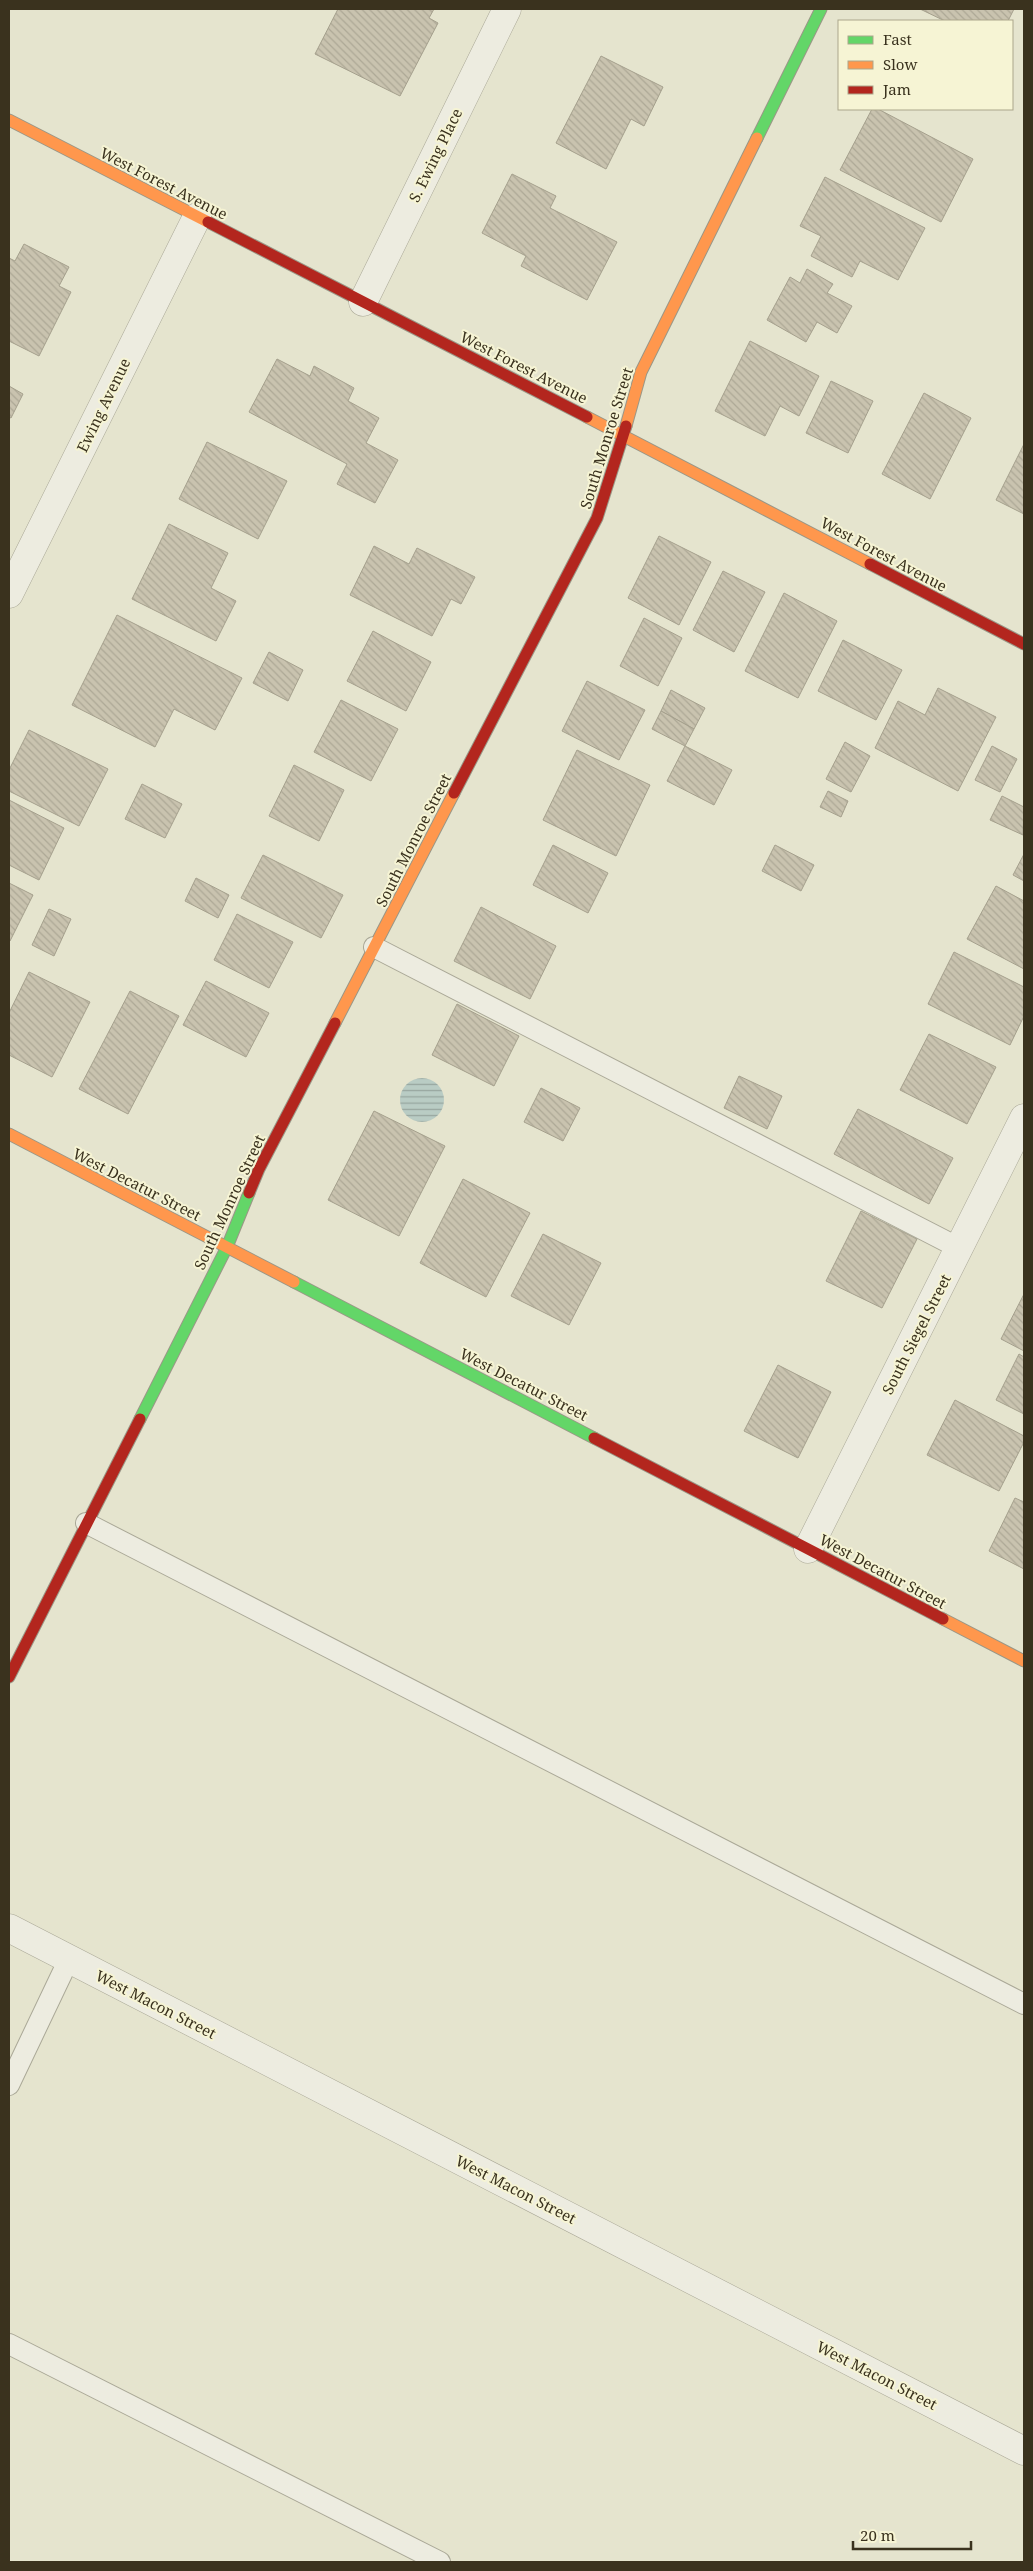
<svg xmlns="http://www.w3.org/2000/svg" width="1033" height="2571" viewBox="0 0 1033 2571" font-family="'Noto Serif',serif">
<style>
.water{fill:url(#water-rules)}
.building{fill:url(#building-back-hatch);stroke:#a5a08d}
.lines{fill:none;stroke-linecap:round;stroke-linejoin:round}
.lane-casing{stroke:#aaa897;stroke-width:22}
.street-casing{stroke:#aaa897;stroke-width:29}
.fast-casing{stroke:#9a9787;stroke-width:13}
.slow-casing{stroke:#9a9787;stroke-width:13}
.jam-casing{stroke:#9a9787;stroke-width:13}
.lane{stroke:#edece0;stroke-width:20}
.street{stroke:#edece0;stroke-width:28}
.fast{stroke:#63d668;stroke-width:11}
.slow{stroke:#ff974d;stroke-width:11}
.jam{stroke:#b3261e;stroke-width:11}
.labels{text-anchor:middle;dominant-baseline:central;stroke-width:4;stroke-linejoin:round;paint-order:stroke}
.street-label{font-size:15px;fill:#3a321e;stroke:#f6f4d4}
</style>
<defs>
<pattern id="water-rules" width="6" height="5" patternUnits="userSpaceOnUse" patternTransform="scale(1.25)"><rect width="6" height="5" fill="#b9ccc4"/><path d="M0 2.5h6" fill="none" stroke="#97a69f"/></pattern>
<pattern id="building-back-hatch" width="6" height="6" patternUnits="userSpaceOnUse" patternTransform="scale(1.25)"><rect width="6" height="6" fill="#c9c3af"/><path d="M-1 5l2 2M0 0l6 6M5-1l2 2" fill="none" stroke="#ada896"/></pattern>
</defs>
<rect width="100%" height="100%" fill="#e5e4ce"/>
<circle class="water" cx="422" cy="1100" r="22"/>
<g class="building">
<path d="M338,9H434L429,18L438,23L400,96L315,54Z"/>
<path d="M920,9H1014L1008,21H945Z"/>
<path d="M601,56L663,87L644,126L631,119L606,169L556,143Z"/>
<path d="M872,109H878L973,159L941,222L840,170Z"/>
<path d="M512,174L556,196L550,208L617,242L587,300L521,266L526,256L482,233Z"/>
<path d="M825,177L925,228L898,280L860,261L852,277L811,256L821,236L800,226Z"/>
<path d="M24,244L69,267L59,286L71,292L39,356L9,341V258L15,261Z"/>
<path d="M807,269L833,284L827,293L852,306L837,333L817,322L806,342L767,320L790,277L800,283Z"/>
<path d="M750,341L819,376L799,416L780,406L765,436L715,411Z"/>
<path d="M277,359L310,376L314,366L354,388L348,401L379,418L366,443L398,460L375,503L337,484L347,464L249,412Z"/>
<path d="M831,381L873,401L848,453L806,433Z"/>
<path d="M9,386L23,394L11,418L9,417Z"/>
<path d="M924,393L971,418L930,499L882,474Z"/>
<path d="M207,442L287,481L258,539L179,499Z"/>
<path d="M1024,444V514L996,500Z"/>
<path d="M169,524L228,553L211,588L236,601L216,641L132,599Z"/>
<path d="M659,536L711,562L679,625L628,598Z"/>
<path d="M374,546L409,564L417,548L475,577L461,604L451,599L432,636L350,595Z"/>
<path d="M723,571L765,592L734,652L693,630Z"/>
<path d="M784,593L837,621L798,698L745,671Z"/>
<path d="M117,615L242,678L215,730L174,709L155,747L72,705Z"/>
<path d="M644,618L682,638L658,686L620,666Z"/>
<path d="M373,631L431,662L406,711L347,681Z"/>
<path d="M843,640L902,670L876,720L818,691Z"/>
<path d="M269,652L303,670L288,701L253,683Z"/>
<path d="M587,681L645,710L619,760L562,731Z"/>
<path d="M938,688L996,717L958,791L875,748L898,701L925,715Z"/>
<path d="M671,690L705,708L694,729L661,711Z"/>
<path d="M341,700L398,729L371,781L314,752Z"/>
<path d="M661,711L694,729L685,746L652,729Z"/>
<path d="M29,730L108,769L79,826L9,791V770Z"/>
<path d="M845,742L870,756L851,792L826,779Z"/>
<path d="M685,746L732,770L714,805L667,781Z"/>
<path d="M992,746L1017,759L1000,792L975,780Z"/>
<path d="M577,750L650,785L616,856L543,820Z"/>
<path d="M294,765L344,790L319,841L269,816Z"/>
<path d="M142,784L182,804L165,838L125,819Z"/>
<path d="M828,791L848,801L841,817L820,807Z"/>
<path d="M1002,796L1024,807L1023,835L990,820Z"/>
<path d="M9,800L64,828L39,880L9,865Z"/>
<path d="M553,845L608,873L588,913L533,885Z"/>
<path d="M775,845L814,865L801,891L762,871Z"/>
<path d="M1024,854V881L1013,875Z"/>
<path d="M263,855L343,895L321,938L241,898Z"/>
<path d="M196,878L229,895L218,918L185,901Z"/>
<path d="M9,883L33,895L10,941L9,940Z"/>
<path d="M996,886L1024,901V969L967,939Z"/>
<path d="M481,907L556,946L530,999L454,961Z"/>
<path d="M49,909L71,919L54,956L32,945Z"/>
<path d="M237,914L293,942L269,988L214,960Z"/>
<path d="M954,952L1024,987V1016L1010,1045L928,1004Z"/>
<path d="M29,972L90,1002L52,1077L9,1055V1013Z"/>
<path d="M206,981L269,1013L246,1057L183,1025Z"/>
<path d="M130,991L179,1016L128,1114L79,1089Z"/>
<path d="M457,1004L519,1036L494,1086L432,1055Z"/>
<path d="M929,1034L996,1067L967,1124L900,1090Z"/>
<path d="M739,1076L782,1096L767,1129L724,1108Z"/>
<path d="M541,1088L580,1108L563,1141L524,1122Z"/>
<path d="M858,1109L953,1158L929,1204L834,1154Z"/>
<path d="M374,1111L445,1146L399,1236L328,1200Z"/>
<path d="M463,1179L530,1213L486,1297L420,1263Z"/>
<path d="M861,1211L917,1239L882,1308L826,1281Z"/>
<path d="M543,1234L601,1263L569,1325L511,1296Z"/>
<path d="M1024,1294V1351L1001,1339Z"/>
<path d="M1019,1354L1024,1357V1414L996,1400Z"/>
<path d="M778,1365L831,1392L798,1458L744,1431Z"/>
<path d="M955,1400L1024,1436V1442L999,1491L927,1455Z"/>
<path d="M1015,1498L1024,1502V1569L989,1551Z"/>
</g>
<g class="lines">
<g class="lane-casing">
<g id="lane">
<path d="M374,947L959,1248"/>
<path d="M86,1523L1024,2004"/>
<path d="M9,2085L69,1959"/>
<path d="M9,2344L440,2562"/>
</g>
</g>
<g class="street-casing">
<g id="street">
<path d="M363,302L507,9"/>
<path d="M9,594L197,217"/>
<path d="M808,1549L1024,1118"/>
<path d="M9,1928L1024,2451"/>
</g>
</g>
<g class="fast-casing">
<g id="fast">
<path d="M757,138L821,9"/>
<path d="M294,1282L594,1438"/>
<path d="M140,1419L227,1247L249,1193"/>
</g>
</g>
<g class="slow-casing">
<g id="slow">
<path d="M9,120L208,222"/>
<path d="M587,417L870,564"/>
<path d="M626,426L641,372L757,138"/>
<path d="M335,1023L454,793"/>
<path d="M9,1134L294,1282"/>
<path d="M943,1619L1024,1661"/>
</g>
</g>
<g class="jam-casing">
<g id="jam">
<path d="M208,222L587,417"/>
<path d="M870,564L1024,644"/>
<path d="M454,793L597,518L626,426"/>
<path d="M249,1193L259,1169L335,1023"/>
<path d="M594,1438L943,1619"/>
<path d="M9,1677L140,1419"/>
</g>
</g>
<use href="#lane" class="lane"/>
<use href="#street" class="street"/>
<use href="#fast" class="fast"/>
<use href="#slow" class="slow"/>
<use href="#jam" class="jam"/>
</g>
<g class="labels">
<g class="street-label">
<text transform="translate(435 155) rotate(-64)">S. Ewing Place</text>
<text transform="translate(164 183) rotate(27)">West Forest Avenue</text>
<text transform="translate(524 367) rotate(27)">West Forest Avenue</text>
<text transform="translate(103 405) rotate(-64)">Ewing Avenue</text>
<text transform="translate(606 438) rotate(-73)">South Monroe Street</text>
<text transform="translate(884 554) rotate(28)">West Forest Avenue</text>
<text transform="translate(413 840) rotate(-63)">South Monroe Street</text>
<text transform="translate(137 1184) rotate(27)">West Decatur Street</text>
<text transform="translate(229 1202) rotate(-65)">South Monroe Street</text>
<text transform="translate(916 1334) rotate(-63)">South Siegel Street</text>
<text transform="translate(524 1384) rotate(27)">West Decatur Street</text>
<text transform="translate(883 1571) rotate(28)">West Decatur Street</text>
<text transform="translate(156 2004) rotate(27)">West Macon Street</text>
<text transform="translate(516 2189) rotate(27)">West Macon Street</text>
<text transform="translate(877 2375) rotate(27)">West Macon Street</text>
</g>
</g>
<rect width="1033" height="2571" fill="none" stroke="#3a321e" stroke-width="20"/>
<rect x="838" y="20" width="175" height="90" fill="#f6f4d4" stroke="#aba68b"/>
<rect x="848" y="36" width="25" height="8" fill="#63d668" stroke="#aba68b"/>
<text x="883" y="45" font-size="15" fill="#3a321e">Fast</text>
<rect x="848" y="61" width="25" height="8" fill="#ff974d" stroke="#aba68b"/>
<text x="883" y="70" font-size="15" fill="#3a321e">Slow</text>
<rect x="848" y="86" width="25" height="8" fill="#b3261e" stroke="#aba68b"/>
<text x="883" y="95" font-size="15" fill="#3a321e">Jam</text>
<path d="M853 2541v8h118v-8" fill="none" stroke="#3a321e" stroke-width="2.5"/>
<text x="860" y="2541" font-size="15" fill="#3a321e" stroke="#f6f4d4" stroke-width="4" paint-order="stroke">20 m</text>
</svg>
